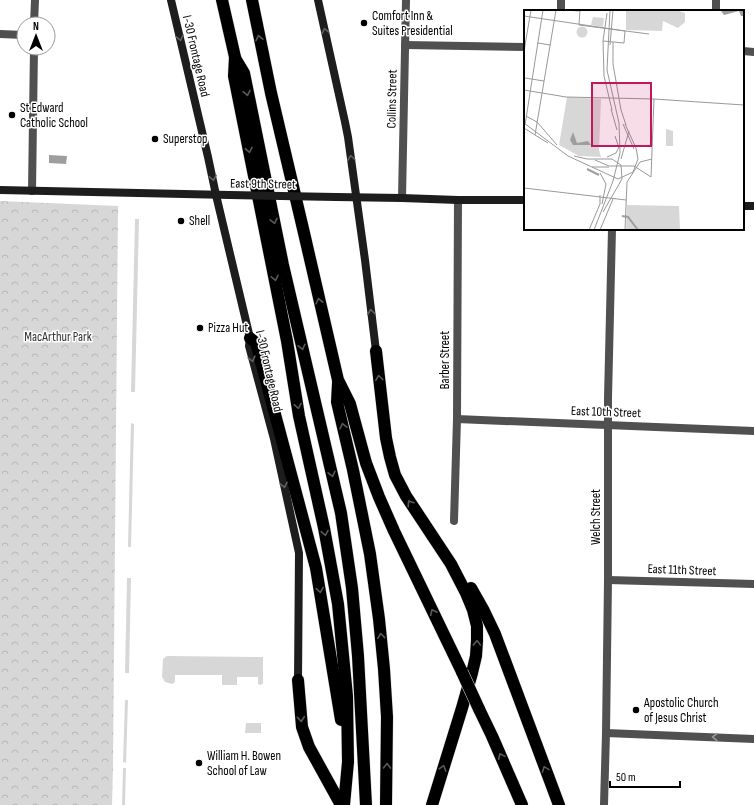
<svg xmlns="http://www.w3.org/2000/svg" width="754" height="805" viewBox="0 0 754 805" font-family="'Sofia Sans Condensed',sans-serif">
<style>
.green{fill:#d7d7d7}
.park{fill:url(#park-crowns)}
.water{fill:#9e9e9e}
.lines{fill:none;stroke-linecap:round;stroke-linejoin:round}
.highway-casing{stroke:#dbdbdb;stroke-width:13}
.street{stroke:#505050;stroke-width:8}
.secondary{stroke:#1d1d1d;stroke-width:8}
.highway{stroke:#000;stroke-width:12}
.highway-bridge-casing{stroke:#dbdbdb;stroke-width:13;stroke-linecap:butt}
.secondary-bridge{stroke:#1d1d1d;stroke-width:8}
.highway-bridge{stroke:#000;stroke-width:12}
.oneway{stroke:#616161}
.oneway2{stroke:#595959}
.oneway3{stroke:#969696}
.poi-dot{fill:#000;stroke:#fff;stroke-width:1.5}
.labels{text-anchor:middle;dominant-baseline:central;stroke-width:3;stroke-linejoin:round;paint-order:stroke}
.poi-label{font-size:13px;fill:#000;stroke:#fff;text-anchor:start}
.street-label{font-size:13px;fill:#000;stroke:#fff}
.park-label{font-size:13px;fill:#2e2e2e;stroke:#fff}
.inset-river{fill:none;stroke:#9e9e9e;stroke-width:2}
.inset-road{fill:none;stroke:#999;stroke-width:1}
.view{fill:#c2185b;fill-opacity:0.15;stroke:#c2185b;stroke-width:2}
.inset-edge{fill:none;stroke:#000;stroke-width:2}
</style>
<defs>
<pattern id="park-crowns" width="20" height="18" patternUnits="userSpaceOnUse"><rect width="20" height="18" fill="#d7d7d7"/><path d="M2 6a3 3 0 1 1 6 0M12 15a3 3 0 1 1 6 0" fill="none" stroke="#b7b7b7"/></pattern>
</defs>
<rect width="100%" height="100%" fill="#fff"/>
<g class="green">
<path d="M135,219H139L135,392H131Z"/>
<path d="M131,423L134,424L131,547H128Z"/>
<path d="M127,578H131L129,673H125Z"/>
<path d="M167,656L263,657V683L261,685L258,684V677H237V685H222V675H175V682L172,684L165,682L162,677L163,659Z"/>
<path d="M125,700H128L126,763L123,762Z"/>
<path d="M246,723H261V733H245Z"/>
<path d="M123,768H126L125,805H122Z"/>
</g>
<path class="park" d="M0,201L118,206L113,765L112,805H0Z"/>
<path class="water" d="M49,155L67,156L66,164L49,163Z"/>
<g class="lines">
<g class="highway-casing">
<g id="highway">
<path d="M222,0L235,57L234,76L287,341L299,416L324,528L338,604L347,696L348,762L344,805"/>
<path d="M252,0L271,93L304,233L338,380L350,404L366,463L379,497L394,531L462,672"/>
<path d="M235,58L244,73L283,265L341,513L352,588L358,656L366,805"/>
<path d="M250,338L256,343L316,568L341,720"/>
<path d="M376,351L386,438L390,457L395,475L406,496L451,564L466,593L473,610L477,626V641L476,656L472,673L462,708L432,805"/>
<path d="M338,383L337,402L353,470L370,554L379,619L384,669L387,717L386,805"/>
<path d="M471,588L484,611L495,634L559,805"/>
<path d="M298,680L302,727L309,747L341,805"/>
<path d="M479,709L492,736L522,805"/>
</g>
</g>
<g class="street">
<path d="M561,11V0"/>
<path d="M716,11V0"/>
<path d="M34,24L35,0"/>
<path d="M0,34L24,35"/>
<path d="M405,45L525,47"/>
<path d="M743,51L754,52"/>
<path d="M32,191L34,48"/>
<path d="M402,198L406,0"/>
<path d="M457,419L754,431"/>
<path d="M454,521L457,419L458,200"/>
<path d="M608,580L754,584"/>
<path d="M606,733L754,739"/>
<path d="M604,805L606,733L608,580V398L612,229"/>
</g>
<g class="secondary">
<path d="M171,0L208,157L216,195L250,338L249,346L274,439L299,553L298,680"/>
<path d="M318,0L345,122L348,137L365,260L376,351"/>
<path d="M0,190L230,195"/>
<path d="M336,197L402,198L458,200H525"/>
<path d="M743,206H754"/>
</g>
<use href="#highway" class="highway"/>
<g class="highway-bridge-casing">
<path id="highway-bridge" d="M462,672L479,709"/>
</g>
<path class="secondary-bridge" d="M230,195L336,197"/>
<use href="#highway-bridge" class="highway-bridge"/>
</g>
<defs><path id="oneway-chevron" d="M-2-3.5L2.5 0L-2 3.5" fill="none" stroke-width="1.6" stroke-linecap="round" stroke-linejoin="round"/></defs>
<g class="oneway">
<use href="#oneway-chevron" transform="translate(325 31) rotate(-102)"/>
<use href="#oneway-chevron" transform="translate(180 38) rotate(77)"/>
<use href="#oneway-chevron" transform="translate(351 158) rotate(-98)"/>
<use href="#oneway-chevron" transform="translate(213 178) rotate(79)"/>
<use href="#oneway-chevron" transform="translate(371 312) rotate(-97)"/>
<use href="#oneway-chevron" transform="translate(252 359) rotate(75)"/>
<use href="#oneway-chevron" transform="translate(284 485) rotate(78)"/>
</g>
<g class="oneway2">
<use href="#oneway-chevron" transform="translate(259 38) rotate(-102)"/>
<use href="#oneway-chevron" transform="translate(247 93) rotate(79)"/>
<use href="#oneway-chevron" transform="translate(249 150) rotate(79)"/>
<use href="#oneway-chevron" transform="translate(274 221) rotate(78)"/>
<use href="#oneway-chevron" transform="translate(275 278) rotate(78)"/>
<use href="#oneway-chevron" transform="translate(319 301) rotate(-103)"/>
<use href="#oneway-chevron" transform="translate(302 347) rotate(77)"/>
<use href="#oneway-chevron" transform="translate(379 378) rotate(-97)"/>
<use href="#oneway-chevron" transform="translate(298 406) rotate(81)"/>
<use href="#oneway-chevron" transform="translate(343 426) rotate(-103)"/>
<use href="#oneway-chevron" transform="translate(332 474) rotate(77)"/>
<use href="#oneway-chevron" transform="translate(410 503) rotate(-123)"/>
<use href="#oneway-chevron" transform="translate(325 533) rotate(79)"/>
<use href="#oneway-chevron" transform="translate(320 590) rotate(81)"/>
<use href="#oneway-chevron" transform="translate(433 612) rotate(-116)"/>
<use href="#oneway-chevron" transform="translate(381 636) rotate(-96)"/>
<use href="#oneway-chevron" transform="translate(477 643) rotate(-88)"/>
<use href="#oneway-chevron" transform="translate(301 719) rotate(85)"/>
<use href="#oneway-chevron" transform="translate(501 756) rotate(-114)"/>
<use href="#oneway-chevron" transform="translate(387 766) rotate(-89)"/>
<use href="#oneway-chevron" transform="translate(443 768) rotate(-72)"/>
<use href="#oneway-chevron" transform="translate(545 769) rotate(-111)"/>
</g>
<use class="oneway3" href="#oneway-chevron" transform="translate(715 737) rotate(-178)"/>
<g class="poi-dot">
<circle cx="364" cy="23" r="4"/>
<circle cx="12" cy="115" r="4"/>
<circle cx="155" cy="139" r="4"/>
<circle cx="181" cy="221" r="4"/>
<circle cx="200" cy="328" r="4"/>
<circle cx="636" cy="710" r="4"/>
<circle cx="199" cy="763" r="4"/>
</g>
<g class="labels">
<g class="poi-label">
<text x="372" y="16">Comfort Inn &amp;<tspan x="372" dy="15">Suites Presidential</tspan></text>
<text x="20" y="108">St Edward<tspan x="20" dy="15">Catholic School</tspan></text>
<text x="163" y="139">Superstop</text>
<text x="189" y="221">Shell</text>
<text x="208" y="328">Pizza Hut</text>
<text x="644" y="703">Apostolic Church<tspan x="644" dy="15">of Jesus Christ</tspan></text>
<text x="207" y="756">William H. Bowen<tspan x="207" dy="15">School of Law</tspan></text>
</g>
<g class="street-label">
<text transform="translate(196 56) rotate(77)">I-30 Frontage Road</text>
<text transform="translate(392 99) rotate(-89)">Collins Street</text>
<text transform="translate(263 184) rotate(1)">East 9th Street</text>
<text transform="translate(445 360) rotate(-90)">Barber Street</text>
<text transform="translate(269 371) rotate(77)">I-30 Frontage Road</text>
<text transform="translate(606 412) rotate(2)">East 10th Street</text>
<text transform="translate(596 517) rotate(-90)">Welch Street</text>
<text transform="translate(682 570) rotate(2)">East 11th Street</text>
</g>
<g class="park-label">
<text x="58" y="337">MacArthur Park</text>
</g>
</g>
<g transform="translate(524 10)">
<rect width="220" height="220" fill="#fff"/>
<path d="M69,7L80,8L79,17L67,15Z" fill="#d7d7d7"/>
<path d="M103,195L155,196L156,220H102Z" fill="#d7d7d7"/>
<path d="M102,0H152L161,3V12L154,18L139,11L138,21L102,20ZM52.5 22a5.5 5.5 0 1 1 11 0a5.5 5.5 0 1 1-11 0ZM43,87L77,89L75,140L77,147L55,146L35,135ZM142,119L149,121V136H142Z" fill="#d7d7d7"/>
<path d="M197,1L220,0V6H217L215,1L200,5ZM49,122L53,133L64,131L67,135H49L46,130Z" fill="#9e9e9e"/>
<path class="inset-river" d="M63,159L75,165M98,206L104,207L114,220"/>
<path class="inset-road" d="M41,0L56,1M56,0L55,15L125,24M0,6L101,21L100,33L79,31L80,66L88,100M79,31L83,3M89,32V54L97,100M14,33L26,35M86,35L89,0M0,41L7,0M1,68L20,71M0,80L42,87L130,89L220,95M87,99L93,120M97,100L102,115M2,106L13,112M13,112L33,135M0,113L44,146L94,169L109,162L114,149L112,138L101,114M99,114L110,139M1,115L19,0M0,118L11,125L32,0M11,125L24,133M91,126L95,138M50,146L63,149H88L97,155L98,169L79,202M83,147L92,143L95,137M97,149L105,121M71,150L85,156H110L127,167M68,157H85M76,163L82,174L78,194M127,167L130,89M0,178L102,190M65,220L76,194V185M70,220L89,171L96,143L95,113L83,60L86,0M76,220L89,189M101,220L103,172L116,152L128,149"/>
<path class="view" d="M68,73H127V136H68Z"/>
<rect width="220" height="220" class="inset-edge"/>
</g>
<g transform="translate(36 36)"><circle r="19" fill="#ffffff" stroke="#999999"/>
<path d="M0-3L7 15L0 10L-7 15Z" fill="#000000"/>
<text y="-6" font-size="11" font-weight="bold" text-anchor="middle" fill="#000000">N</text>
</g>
<path d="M610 781v6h70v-6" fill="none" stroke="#000000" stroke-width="2"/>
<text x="616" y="781" font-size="12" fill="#000000" stroke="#ffffff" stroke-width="3" paint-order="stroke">50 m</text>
</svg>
